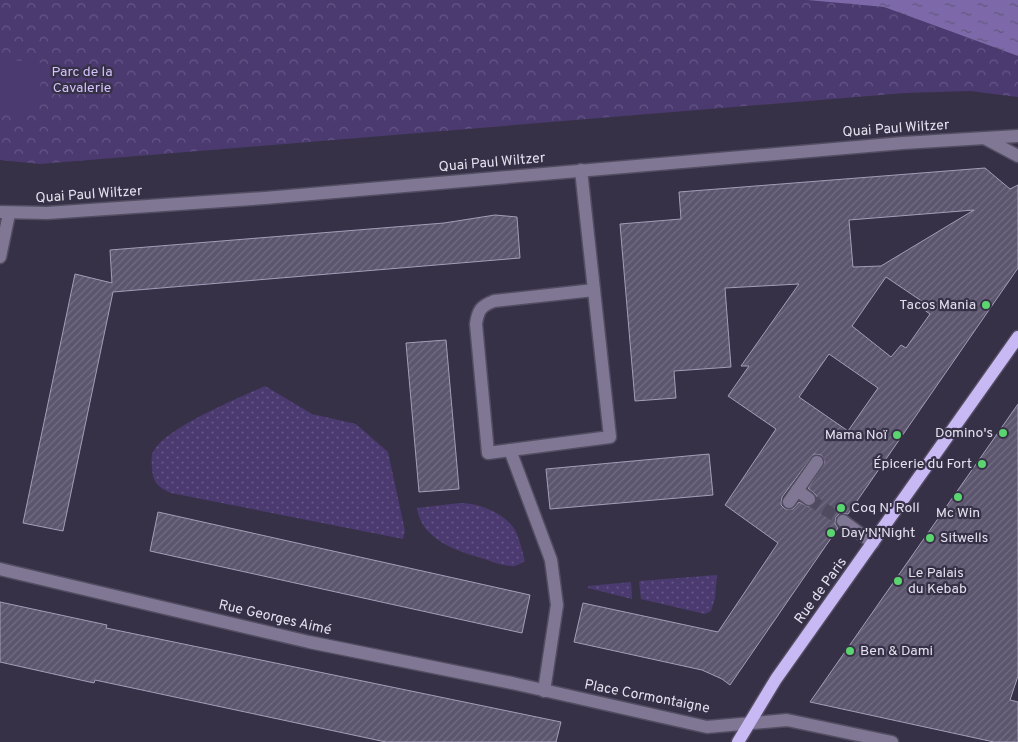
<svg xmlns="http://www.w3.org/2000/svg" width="1018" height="742" viewBox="0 0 1018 742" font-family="Overpass,sans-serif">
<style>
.grass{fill:url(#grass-dots)}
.park{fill:url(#park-crowns)}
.garden{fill:#4b3a70}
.water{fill:url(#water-ripples)}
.building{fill:url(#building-hatch);stroke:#a49db8;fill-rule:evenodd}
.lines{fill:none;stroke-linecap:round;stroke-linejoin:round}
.minor-tunnel{stroke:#514b60;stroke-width:12;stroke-dasharray:12 6;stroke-linecap:butt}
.minor-casing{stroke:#534d62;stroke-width:15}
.major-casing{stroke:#534d62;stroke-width:15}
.minor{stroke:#7f7794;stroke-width:12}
.major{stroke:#c8b8f4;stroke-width:12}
.poi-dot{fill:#5ad56f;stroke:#373147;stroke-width:2}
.labels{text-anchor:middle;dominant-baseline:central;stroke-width:4.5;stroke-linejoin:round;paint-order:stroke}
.park-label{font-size:14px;fill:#d2c3fa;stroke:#373147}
.street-label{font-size:14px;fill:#e4e1ef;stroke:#373147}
.poi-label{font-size:14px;fill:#e4e1ef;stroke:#373147;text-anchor:start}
</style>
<defs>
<pattern id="grass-dots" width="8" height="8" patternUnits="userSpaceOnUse" patternTransform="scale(1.25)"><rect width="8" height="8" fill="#4b3a70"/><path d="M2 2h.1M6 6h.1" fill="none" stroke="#655685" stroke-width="1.8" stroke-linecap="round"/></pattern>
<pattern id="park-crowns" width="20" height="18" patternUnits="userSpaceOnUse" patternTransform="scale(1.25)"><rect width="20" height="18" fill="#4b3a70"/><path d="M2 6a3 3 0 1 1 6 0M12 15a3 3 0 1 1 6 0" fill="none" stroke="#655685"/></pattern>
<pattern id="water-ripples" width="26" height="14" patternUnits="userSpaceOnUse" patternTransform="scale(1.25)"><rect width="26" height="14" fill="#7d69aa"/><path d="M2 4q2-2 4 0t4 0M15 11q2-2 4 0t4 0" fill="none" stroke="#63587e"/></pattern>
<pattern id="building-hatch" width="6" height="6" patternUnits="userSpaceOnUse" patternTransform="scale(1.25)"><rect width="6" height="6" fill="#5c556e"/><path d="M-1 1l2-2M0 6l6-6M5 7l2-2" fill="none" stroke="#736d83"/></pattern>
</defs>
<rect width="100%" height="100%" fill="#373147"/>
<g class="grass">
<path d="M265,386L312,414L356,424L388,452L405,531L403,539L171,493C158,487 153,483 152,468C152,464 151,460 152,456C156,431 242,397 265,386Z"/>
<path d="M460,503C478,503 502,512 513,527C519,535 522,551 525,561C523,562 518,565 515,566C506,567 493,562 485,559C459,552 421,540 417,508Z"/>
<path d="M717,575L715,598L711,611L705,614L641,599L639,581Z"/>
<path d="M631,582L632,599L588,588V586Z"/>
</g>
<path class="park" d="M0,0H807L884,7L1018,56V97L970,91L905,93L40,164L0,160Z"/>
<path class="garden" d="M0,59L42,63L38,111L0,108Z"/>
<path class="water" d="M807,0H1018V56L884,7Z"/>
<g class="building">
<path d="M985,168L1010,189L1018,185V268L848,514L840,513L836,517L835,524L838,528L730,685L722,679L702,670L574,642L583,603L718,632L778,543L725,505L776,429L728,396L749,366H741L799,284L725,288L731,367L674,371L676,398L635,401L620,224L681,219L679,192ZM974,210L881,266L853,267L849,220ZM886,277L923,302L920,307L930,314L906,348L901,345L891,357L852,326ZM829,354L878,388L848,431L799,397ZM814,454L821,455L825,462L808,488L816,495V503L809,507L799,502L793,509H785L781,505L782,497Z"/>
<path d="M495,215L517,217L520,258L113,292L63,531L23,523L75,274L112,283L110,250L444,223Z"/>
<path d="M446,340L459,489L419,492L406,343Z"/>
<path d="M1018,404V676L1010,700L1018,702V742H994L810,702Z"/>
<path d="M709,454L713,495L550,509L546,469Z"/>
<path d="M158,512L530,595L522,633L150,551Z"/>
<path d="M0,602L107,625L106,628L561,722L556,742H386L95,680L94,683L0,662Z"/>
</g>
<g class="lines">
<path class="minor-tunnel" d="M809,499L843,521"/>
<g class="minor-casing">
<g id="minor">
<path d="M986,139L1018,156"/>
<path d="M581,170L594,290"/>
<path d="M0,212L47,213L265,198L903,143L1018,136"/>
<path d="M0,257L9,214"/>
<path d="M594,290L610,437L488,453L476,324C478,310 481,306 494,301Z"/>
<path d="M510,450L551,560L557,605L544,691"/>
<path d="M797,490L809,499"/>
<path d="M789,502L817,462"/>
<path d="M843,521L873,543"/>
<path d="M0,569L309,642L512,683L707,727L787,720L892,742"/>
</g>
</g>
<g class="major-casing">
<path id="major" d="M738,742L776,679L1018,337"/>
</g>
<use href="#minor" class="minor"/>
<use href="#major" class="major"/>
</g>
<g class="poi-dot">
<circle cx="986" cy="305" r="5"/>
<circle cx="1003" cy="433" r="5"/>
<circle cx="897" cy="435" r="5"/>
<circle cx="982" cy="464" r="5"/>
<circle cx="958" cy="497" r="5"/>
<circle cx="841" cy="508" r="5"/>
<circle cx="831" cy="533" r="5"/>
<circle cx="930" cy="538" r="5"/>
<circle cx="898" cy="581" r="5"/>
<circle cx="850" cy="651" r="5"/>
</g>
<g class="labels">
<g class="park-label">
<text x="82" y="72">Parc de la<tspan x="82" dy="16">Cavalerie</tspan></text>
</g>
<g class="street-label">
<text transform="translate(896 129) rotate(-4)">Quai Paul Wiltzer</text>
<text transform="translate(492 163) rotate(-5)">Quai Paul Wiltzer</text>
<text transform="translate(89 195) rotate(-4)">Quai Paul Wiltzer</text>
<text transform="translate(821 591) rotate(-54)">Rue de Paris</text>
<text transform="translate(275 618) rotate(13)">Rue Georges Aimé</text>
<text transform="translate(647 697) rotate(11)">Place Cormontaigne</text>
</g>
<g class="poi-label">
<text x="976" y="305" text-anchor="end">Tacos Mania</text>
<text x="993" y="433" text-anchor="end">Domino's</text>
<text x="887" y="435" text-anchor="end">Mama Noï</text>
<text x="972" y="464" text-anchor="end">Épicerie du Fort</text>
<text x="851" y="508">Coq N' Roll</text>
<text x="958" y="513" text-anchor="middle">Mc Win</text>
<text x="841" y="533">Day'N'Night</text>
<text x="940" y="538">Sitwells</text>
<text x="908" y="573">Le Palais<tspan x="908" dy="16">du Kebab</tspan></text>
<text x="860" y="651">Ben &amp; Dami</text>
</g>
</g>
</svg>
